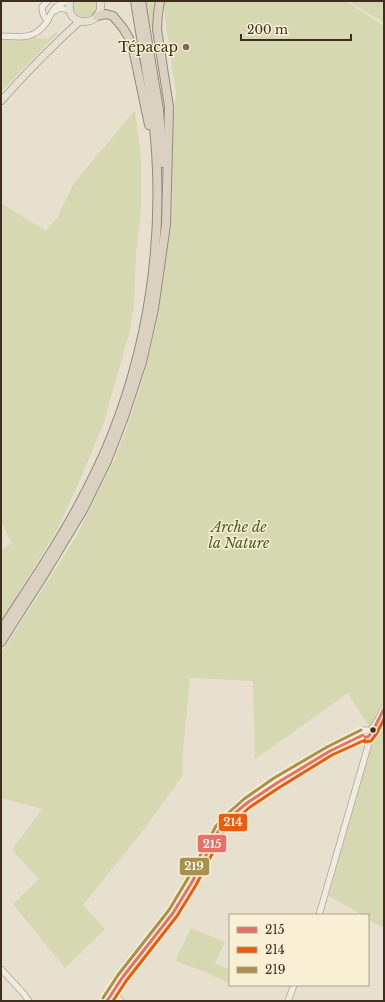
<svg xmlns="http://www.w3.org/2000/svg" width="385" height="1002" viewBox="0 0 385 1002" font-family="'Libre Baskerville',serif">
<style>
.green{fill:#d6d8b1}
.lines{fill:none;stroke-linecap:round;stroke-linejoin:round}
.minor-casing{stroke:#ada597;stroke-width:7}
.major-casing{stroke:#928b7f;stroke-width:8}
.highway-casing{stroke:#928b7f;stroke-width:10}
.minor{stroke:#efebe1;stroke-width:5.5}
.major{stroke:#e6e1d2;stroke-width:7}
.highway{stroke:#dad1c0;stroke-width:8}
.bus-1-casing{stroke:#f8efd5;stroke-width:6}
.bus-2-casing{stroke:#f8efd5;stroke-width:6}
.bus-3-casing{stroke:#f8efd5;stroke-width:6}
.bus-1{stroke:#e57169;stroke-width:3}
.bus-2{stroke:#ea5b0c;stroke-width:3}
.bus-3{stroke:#a9904b;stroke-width:3}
.poi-dot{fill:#786c5c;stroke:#f8efd5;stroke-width:1.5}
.bus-dot{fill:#3d2e1e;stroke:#f8efd5;stroke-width:1.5}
.labels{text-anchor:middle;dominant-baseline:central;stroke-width:3;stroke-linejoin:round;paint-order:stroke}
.poi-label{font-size:14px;fill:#3d2e1e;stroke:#f8efd5;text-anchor:end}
.park-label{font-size:14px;font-style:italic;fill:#4c5b23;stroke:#f8efd5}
.line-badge{stroke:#f8efd5;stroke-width:1.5}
.badge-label{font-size:11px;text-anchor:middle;font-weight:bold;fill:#fff}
</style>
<rect width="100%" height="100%" fill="#e7e0cf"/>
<g class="green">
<path d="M73,1H97L98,8L93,16L85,19L76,16L72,9Z"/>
<path d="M145,1H158L154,27H150Z"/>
<path d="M164,1H346L384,26V928L368,919V915H362L329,896L373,733L348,693L255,759L253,681L190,678L183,751V775L145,828L83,905L105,929L65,968L13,904L39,879L12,850L42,809L1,798V653L76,537L113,463L130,419L147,364L159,310L171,226L173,117L176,94L163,4Z"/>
<path d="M348,1H384V23Z"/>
<path d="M56,32L57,34L1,92V39L30,40L35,37C38,37 42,39 45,39C50,39 52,34 56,32Z"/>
<path d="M135,110L141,158V208L136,255L134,305L130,330L104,422L80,480L56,532L1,621V550L12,543L1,521V203L46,231L57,218L74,183Z"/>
<path d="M191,928L225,942L215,963L230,970V984L206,972L175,961Z"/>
</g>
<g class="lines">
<g class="minor-casing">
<g id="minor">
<path d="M55,11C60,7 64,8 69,11"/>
<path d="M48,20C43,17 42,12 42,7L48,1"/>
<path d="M1,36C20,37 34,40 46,23C49,18 52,11 56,7C59,4 64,3 67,1"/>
<path d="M373,727L375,725L384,709"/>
<path d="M368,730H365L363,732V735C369,741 374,731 375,725"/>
<path d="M319,915L330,877L368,746V737"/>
<path d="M1,969L24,994L29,1001"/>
<path d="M111,994L117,997L121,1001"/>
<path d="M107,1001C124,969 152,943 173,913C191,887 204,857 220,828C241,803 270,787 298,770C319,757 340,744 363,735"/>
<path d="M288,1001L294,985"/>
</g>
</g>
<g class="major-casing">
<g id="major">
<path d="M70,1C63,29 106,28 100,1"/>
<path d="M1,101C26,73 52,46 80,21"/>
</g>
</g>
<g class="highway-casing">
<g id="highway">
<path d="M141,1L159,110L163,163"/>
<path d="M97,16L106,14L113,16L123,28L129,38L133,49L136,63L149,125"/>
<path d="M1,630C31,583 63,537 88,487C138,391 161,279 157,170C155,113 144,57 135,1"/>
<path d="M1,642L45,573L83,510L107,461L124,417L142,362L154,309L166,225L169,107L157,29L158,13L160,1"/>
</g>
</g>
<use href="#minor" class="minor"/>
<use href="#major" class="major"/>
<use href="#highway" class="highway"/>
<g class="bus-1-casing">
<g id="bus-1">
<path d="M365,737H368C375,729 379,718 384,709"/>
<path d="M107,1001L122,978L173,913L192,882L220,828L228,819L247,803L277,783L330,751L363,735"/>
</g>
</g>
<g class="bus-2-casing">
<g id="bus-2">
<path d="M365,742L371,741L377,733L384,719"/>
<path d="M113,1001L126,981L177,916L196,885L224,831L232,823L250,807L280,787L332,755L365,740"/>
</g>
</g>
<g class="bus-3-casing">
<path id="bus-3" d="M103,998L118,975L169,910L187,880L216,826L225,816L244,799L274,778L327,747L361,730"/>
</g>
<use href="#bus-1" class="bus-1"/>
<use href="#bus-2" class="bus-2"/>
<use href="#bus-3" class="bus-3"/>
</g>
<circle class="poi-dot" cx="186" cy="47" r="4"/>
<circle class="bus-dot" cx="373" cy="730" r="3.5"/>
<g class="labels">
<g class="poi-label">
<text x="178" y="47">Tépacap</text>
</g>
<g class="park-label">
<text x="239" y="527">Arche de<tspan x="239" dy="16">la Nature</tspan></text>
</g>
</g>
<g class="line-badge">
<rect x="218" y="813" width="30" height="19" rx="4" fill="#ea5b0c"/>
<rect x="197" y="834" width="30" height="19" rx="4" fill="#e57169"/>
<rect x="179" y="857" width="31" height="19" rx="4" fill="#a9904b"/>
</g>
<g class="badge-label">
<text x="233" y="826">214</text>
<text x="212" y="848">215</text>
<text x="194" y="870">219</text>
</g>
<rect width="385" height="1002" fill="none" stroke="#3d2e1e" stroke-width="4"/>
<rect x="229" y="914" width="140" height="72" fill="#f8efd5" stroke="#ada28c"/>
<rect x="237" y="927" width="20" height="6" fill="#e57169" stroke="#ada28c"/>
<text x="265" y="934" font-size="12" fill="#3d2e1e">215</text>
<rect x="237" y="947" width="20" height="6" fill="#ea5b0c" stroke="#ada28c"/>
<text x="265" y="954" font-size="12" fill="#3d2e1e">214</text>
<rect x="237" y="967" width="20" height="6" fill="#a9904b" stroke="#ada28c"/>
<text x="265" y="974" font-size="12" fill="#3d2e1e">219</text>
<path d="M241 34v6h110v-6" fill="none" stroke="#3d2e1e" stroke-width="2"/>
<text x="247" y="34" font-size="12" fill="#3d2e1e" stroke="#f8efd5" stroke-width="3" paint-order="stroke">200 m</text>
</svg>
